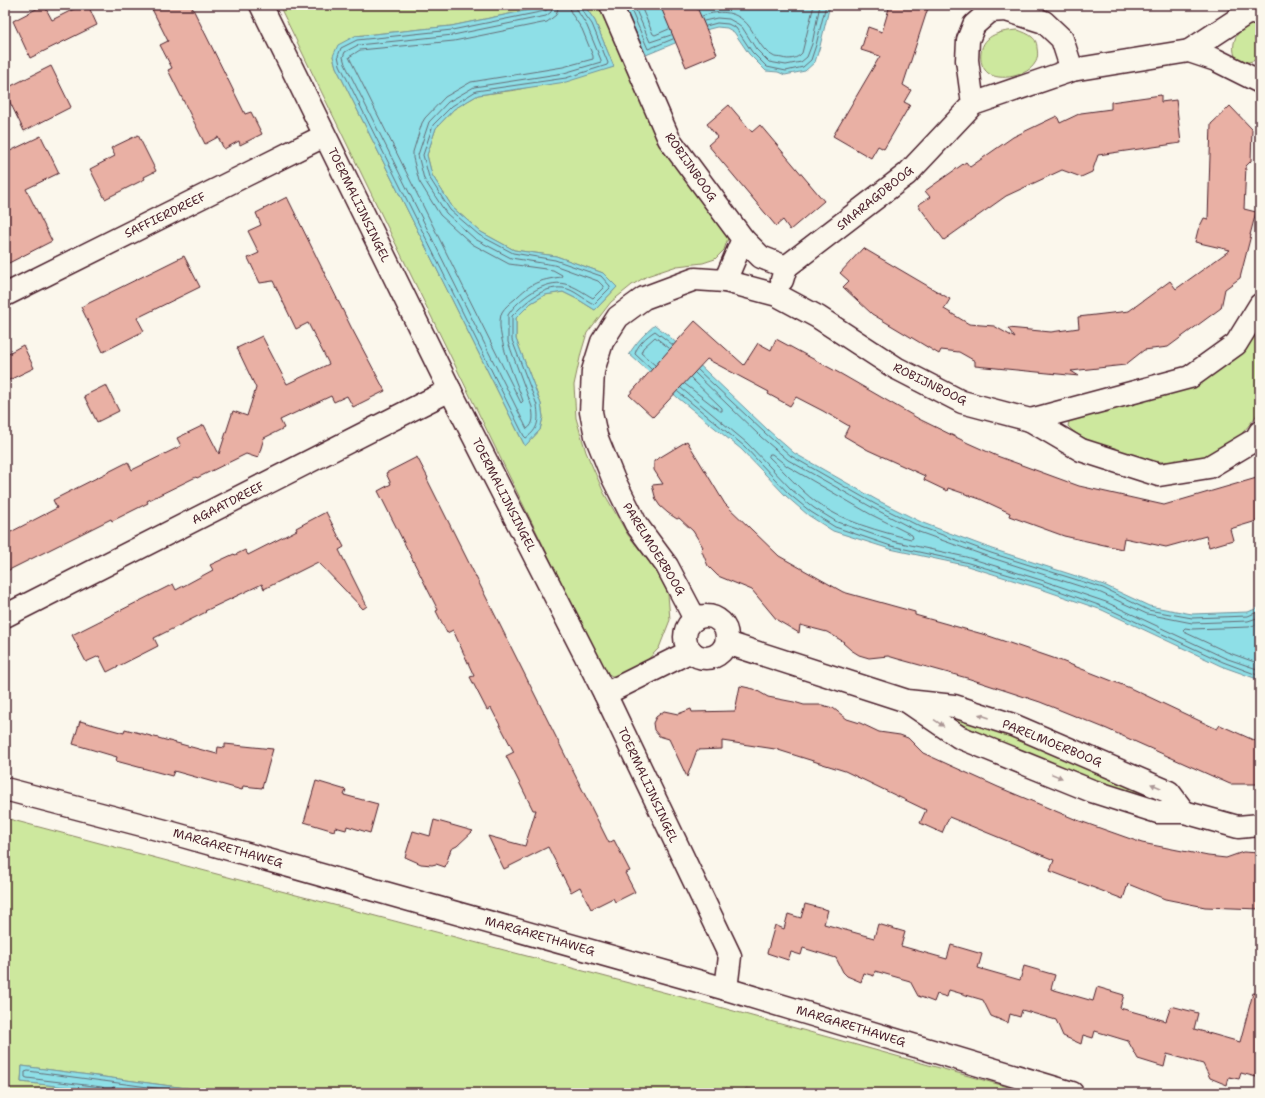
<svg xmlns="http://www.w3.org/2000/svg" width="1265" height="1098" viewBox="0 0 1265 1098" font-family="'Shantell Sans',sans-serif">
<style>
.green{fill:#cde89e;stroke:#8c8464}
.water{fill:#8edfe7;stroke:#73929c}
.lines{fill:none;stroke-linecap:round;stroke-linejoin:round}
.shore{stroke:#656c76;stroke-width:1}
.building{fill:#e9b0a4;stroke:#4a1f2b}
.street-casing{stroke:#4a1f2b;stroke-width:25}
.secondary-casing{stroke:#4a1f2b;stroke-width:25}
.street{stroke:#fbf7ec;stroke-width:22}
.secondary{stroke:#fbf7ec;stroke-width:22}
.oneway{fill:#ab9695}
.labels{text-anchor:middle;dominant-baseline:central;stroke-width:3;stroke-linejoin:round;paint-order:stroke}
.street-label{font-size:12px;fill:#4a1f2b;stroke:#fbf7ec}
</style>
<rect width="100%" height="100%" fill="#fbf7ec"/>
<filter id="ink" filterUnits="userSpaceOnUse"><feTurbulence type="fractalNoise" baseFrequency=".025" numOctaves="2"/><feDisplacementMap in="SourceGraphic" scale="8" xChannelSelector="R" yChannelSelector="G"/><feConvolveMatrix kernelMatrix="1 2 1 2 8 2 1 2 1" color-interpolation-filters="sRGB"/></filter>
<g filter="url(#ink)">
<g class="green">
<path d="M279,5H553L451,26L355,36L333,56L336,67L525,446L540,430L543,417L541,404L516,339V318L531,303L545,295L563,292L579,300L595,310L617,287L603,273L556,256L514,250L481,232L453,208L432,175L427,155L436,128L454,109L478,95L516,90L614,67L595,21L584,5H600L726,228L728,238L724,250L715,259L703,263L677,266L647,276L632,285L611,302L587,333L581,353L574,385L576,418L586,452L604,493L628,535L657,572L668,594L670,620L659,648L638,670L622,677L612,676L605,672Z"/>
<path d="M1255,21H1260V59L1245,63L1237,60C1231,51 1233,37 1241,30C1245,26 1251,24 1255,21Z"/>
<path d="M1018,30C1023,32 1029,34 1032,37C1036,40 1037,44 1037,48C1038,53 1038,59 1035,63C1028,76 999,82 988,73C982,68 980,61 981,53C983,34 1002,31 1018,30Z"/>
<path d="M1260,327V410C1253,421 1244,432 1235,440C1209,462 1168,466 1136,458C1127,456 1118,452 1110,449C1098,444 1075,436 1068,426L1070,418L1084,411L1128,406L1176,391L1246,347Z"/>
<path d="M949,715L997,729L1097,767L1168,804L1091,780L992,739L949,718Z"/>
<path d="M5,818L712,1005L1030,1093H765L746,1088L744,1093H223L22,1066L21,1082L119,1093H5Z"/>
</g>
<g class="water">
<path d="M553,5H584L595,21L614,67L566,82L478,95L454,109L436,128L427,155L432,175L453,208L481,232L514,250L556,256L603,273L617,287L595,310L579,300L563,292L545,295L531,303L516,318V339L541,404L543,417L540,430L525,446L336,67L333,56L338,45L355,36L451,26Z"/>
<path d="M631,5H830L820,46L815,62L805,71L785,75L778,72L766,71L749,54L734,32L727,28L717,27L709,29L646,55L625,8Z"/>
<path d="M655,325L669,336L768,430L794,453L877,500L923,523L992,549L1104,585L1149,606L1192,614L1248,612L1260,607V680L1221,666L1102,610L1038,588L964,565L890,549L833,531L808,515L786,496L741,449L678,398L629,354C636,343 644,334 655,325Z"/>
<path d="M22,1066L223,1093H119L21,1082Z"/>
</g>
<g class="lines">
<g class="shore">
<path d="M548,5V9L545,11L452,30L357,40L341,48L338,56L340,65L524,436L526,438C539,429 539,420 537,405L512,340V316C526,302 542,286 563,288C574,289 584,300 594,304L610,288V286L601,276L555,260L513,253L479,235L450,210L429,177L423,155L433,125L452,106L476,91L566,78L607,65L608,63L592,24L581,9V5"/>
<path d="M553,5L551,12L546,16L453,35L358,45L345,52L343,57L345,64L527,429C535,424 533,415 532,407L508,342V315C518,299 545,279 565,284C575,286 584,293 593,298L603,288V286L598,281L554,265L511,258L475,239L446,213L424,179L418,155L429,122L448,102L474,87L564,73L601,62V60L587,26L577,10L576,5"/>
<path d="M559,5L556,15L547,22L454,41L360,50L349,57L521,403L523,401C516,380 493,332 502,312C505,307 510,303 515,299C531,283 539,280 561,277L562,275L553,270L509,264L472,244L440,215L419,181L413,158V152L422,123L425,118L445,97L471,82L563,67L593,59V56L582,29L571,13L570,5"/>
<path d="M631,5V10L648,49L673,39"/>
<path d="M636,5V10L650,42L671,35"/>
<path d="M642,5V9L653,34L655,35L669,29"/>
<path d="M702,16C716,11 731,10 743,20C754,28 759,50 773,56C775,58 779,57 782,58C789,60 797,59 802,53L814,5"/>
<path d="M704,21L717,18L729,19L738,24L742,27L756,49L769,62L786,65L801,62L807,57L812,44L820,5"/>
<path d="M706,26L717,23L728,24L736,28L752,52L767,67L786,71L803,67L811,60L816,45L826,5"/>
<path d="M655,365L641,353L643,348L655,337L669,348"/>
<path d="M651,369L635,354C637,345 647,336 655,331L673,345"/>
<path d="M698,370L765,433L791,456L875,504L921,527L991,553L1103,588L1148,610L1192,618L1248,616L1260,611"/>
<path d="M695,373L761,437L788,460L873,508L919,532L989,557L1101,593L1147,614L1192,623L1248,621L1260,617"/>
<path d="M685,384L720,411H722V408L691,378"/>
<path d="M681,388L747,443L792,490L814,508L837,522L892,541L966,557L1041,580L1106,602L1225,658L1260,670"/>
<path d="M678,392L744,446L789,494L811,512L835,527L891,546L965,562L1040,584L1104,607L1223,662L1260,676"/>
<path d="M770,454H772L787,466L870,514L912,535L913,538L911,539C881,532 841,521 816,502C799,489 785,472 769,457Z"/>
<path d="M1260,623L1249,627L1192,629L1185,628L1183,630L1184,632L1227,652L1260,664"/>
<path d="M106,1093L105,1089L102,1087L27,1078L25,1077V1072L28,1071L193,1093"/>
<path d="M111,1093V1089L113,1087L155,1093"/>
</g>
</g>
<g class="building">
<path d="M44,5L52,20L82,5H88L97,25L30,58L13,21Z"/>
<path d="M150,5H191L245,114L251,112L262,134L240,145L239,141L224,149L218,137L205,144L168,70L172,68L160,45L168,41Z"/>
<path d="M660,5H696L717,54L686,67Z"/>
<path d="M890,5H929L903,85L911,90L904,102L910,105L884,149L878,146L871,158L833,136L880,56L861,50L868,27L882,32Z"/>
<path d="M51,66L71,107L24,131L5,92V89Z"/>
<path d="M1161,95V102L1176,100L1181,143L1098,155L1092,172L1081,177L1062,170L1006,196L944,240L918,205L930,197L925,191L966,162L970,167L1013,137L1057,116L1060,123L1081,113L1111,109V102Z"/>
<path d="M729,105L752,132L760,125L824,201L790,230L783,220L776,226L708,145L717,137L707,124Z"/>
<path d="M1230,106L1252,129L1251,161L1246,166L1244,209L1256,212L1250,235H1251L1240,278L1225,289L1221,308L1168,347L1144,350L1125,365L1071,371L1079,376L975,366V361L959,352L941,350L939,354L872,314L843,287L849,281L840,273L863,248L950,299L944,309L969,324L994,326L1015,338L1008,328L1051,332L1079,328L1078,317L1129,311L1170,281L1176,289L1230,250L1195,242L1198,230L1204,218L1208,219L1211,124Z"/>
<path d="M138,135L156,171L144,177L145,179L105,199L90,169L115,156L111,148Z"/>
<path d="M41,136L59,173L26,189L52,241L5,265V146L8,152Z"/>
<path d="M287,197L351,327L385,391L353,407L347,396L334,402L331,396L280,420L284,428L264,438L258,458L246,454L197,478L196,477L147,501L148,503L112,521L111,519L5,572V535L57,508L53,500L128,462L132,470L181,446L177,438L204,425L219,454L233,411L247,416L256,388L237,348L262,336L287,384L329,364L308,323L296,329L273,281L260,283L248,258L259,253L248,231L261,225L256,213Z"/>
<path d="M184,256L200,287L137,318L144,331L103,352L81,307Z"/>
<path d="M695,321L744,365L758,343L771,350L776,339L841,374L919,419L968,443L997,456L1079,486L1164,505L1260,477V520L1230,529L1233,540L1209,547L1206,536L1166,547L1124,538L1122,549L1064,536L1009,516L1010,513L980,499L948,488L947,491L924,480L925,476L868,450L844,436L849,426L823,411L796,397L790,406L768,394L769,392L707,359L653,417L629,395Z"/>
<path d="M23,345L34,368L5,382V355Z"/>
<path d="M106,385L119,411L97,422L84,396Z"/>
<path d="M687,441L725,504L779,556L843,592L915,612V615L986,635L1059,660L1130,688L1217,729L1220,725L1260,743V784H1230L1107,729L1040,702L967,678L898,659L888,656L869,658L859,655L851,650L843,643L844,642L827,632L800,625L799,633L777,620L752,590L718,576L708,566L701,549L703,547L693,531L679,518L677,519L668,513L660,506L656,500L652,485L663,484L654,470V461Z"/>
<path d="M417,457L428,478L427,479L609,843L614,840L630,871L625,873L635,892L615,902L613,898L591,909L580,887L571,892L548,847L504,869L488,836L525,846L536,810H533L506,756L514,752L491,708L487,710L470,677L474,676L453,630L447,633L436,611L438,610L378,491L391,484L386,473Z"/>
<path d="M326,512L344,547L339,550L367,606L363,609L318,562L264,589L262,584L205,611L206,612L154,638L158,646L107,672L99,656L86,662L72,635L173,584L176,590L213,570L210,565L234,554L235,555L245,550L248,555L297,530L296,528Z"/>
<path d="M740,686L754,689L768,697L794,702L804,705H822L833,708L847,719L860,723L879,732L900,735L908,738L923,753L998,787L1077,820L1142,843L1208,856L1226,858L1243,852L1260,853V909L1205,907L1165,899L1128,884L1123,899L1050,871L1054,860L949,817L942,833L920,823L926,810L845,771L775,749L722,741V749L697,750L687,777L669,739L659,736L654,730L653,723L656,717L664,711L678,714L691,709L692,712L735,711Z"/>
<path d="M80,721L124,733L125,729L217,754L218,747L225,748V744L273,749L262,788L243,786L242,790L174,771L172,776L116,761L117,757L73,744Z"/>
<path d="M316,781L346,790L344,795L378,804L370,833L347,826L346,830L335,827L334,831L304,822Z"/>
<path d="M434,820L473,831L457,846L451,849L445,867L436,864L432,865L421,864L405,857L413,831L430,836Z"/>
<path d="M805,904L828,910L824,924L874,938L878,924L905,932L901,946L947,959L951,945L982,954L978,968L1020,980L1024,966L1055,975L1051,989L1093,1001L1097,987L1124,995L1120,1008L1166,1021L1171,1006L1198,1013L1194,1029L1240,1042L1253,993L1260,994V1078L1241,1073L1239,1079L1229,1077L1227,1085L1210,1078L1203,1064L1167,1054L1164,1067L1138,1059L1128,1041L1095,1031L1093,1038L1083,1035L1081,1044L1063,1036L1056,1020L1022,1010L1020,1017L1010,1014L1008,1023L991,1016L983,1000L949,990L947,997L937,994L934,1002L918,996L910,981L875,971L874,976L864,973L861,982L847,976L843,972L836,958L803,948L801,955L791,952L788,960L767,953L775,925L784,929L788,914L801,918Z"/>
</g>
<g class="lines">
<g class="street-casing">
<g id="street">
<path d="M261,5L450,390L605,694L730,956L726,989"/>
<path d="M611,5L669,139L743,239L725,281"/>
<path d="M1189,51L1244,15L1260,9"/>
<path d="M973,104L967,60L968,40L974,25L990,11L1006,10L1044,22L1062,39L1072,70"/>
<path d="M743,239L761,257L786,267L782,280"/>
<path d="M786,267L907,174L973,104L1072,70L1189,51L1216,60L1260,82"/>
<path d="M5,295L324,136"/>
<path d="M1260,305L1236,344L1190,377L1030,420L1081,450L1159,475L1209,467L1256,439L1260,432"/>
<path d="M5,616L450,390"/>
<circle cx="706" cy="637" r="21"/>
<path d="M695,619L667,566L636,524L613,478L596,436L591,412L593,371L602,342L618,317L644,298L695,279L725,281L777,295L818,317L896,368L962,402L1030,420"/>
<path d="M727,643L907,701L954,706L1013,725L1169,792L1184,812"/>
<path d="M605,694L691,651"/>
<path d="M908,702L959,737L1092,791L1158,812H1184L1238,827L1260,825"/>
</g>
</g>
<g class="secondary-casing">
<path id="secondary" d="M5,789L165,831L726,989L1072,1093"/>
</g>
<use href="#street" class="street"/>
<use href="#secondary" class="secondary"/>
</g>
<defs><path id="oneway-solid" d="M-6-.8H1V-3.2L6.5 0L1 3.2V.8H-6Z"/></defs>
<g class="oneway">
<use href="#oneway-solid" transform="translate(984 716) rotate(-161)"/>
<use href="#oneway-solid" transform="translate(939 723) rotate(34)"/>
<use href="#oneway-solid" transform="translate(1057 776) rotate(22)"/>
<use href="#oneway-solid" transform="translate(1156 786) rotate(-157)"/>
</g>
</g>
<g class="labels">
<g class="street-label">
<text transform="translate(691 167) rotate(55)">ROBIJNBOOG</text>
<text transform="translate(875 198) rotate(-39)">SMARAGDBOOG</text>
<text transform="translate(359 205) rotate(64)">TOERMALIJNSINGEL</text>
<text transform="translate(165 215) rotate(-26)">SAFFIERDREEF</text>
<text transform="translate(930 384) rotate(26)">ROBIJNBOOG</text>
<text transform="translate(504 495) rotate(63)">TOERMALIJNSINGEL</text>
<text transform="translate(228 503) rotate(-27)">AGAATDREEF</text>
<text transform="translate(654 549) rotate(58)">PARELMOERBOOG</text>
<text transform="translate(1052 743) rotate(22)">PARELMOERBOOG</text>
<text transform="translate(648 785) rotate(65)">TOERMALIJNSINGEL</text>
<text transform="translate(228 848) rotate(16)">MARGARETHAWEG</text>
<text transform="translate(540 936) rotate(16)">MARGARETHAWEG</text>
<text transform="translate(851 1026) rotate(17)">MARGARETHAWEG</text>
</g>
</g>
<rect width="1265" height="1098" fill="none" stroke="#fbf7ec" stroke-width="20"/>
<rect x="10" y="10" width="1245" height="1078" fill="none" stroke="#4a1f2b" stroke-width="1.5" filter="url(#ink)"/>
</svg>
